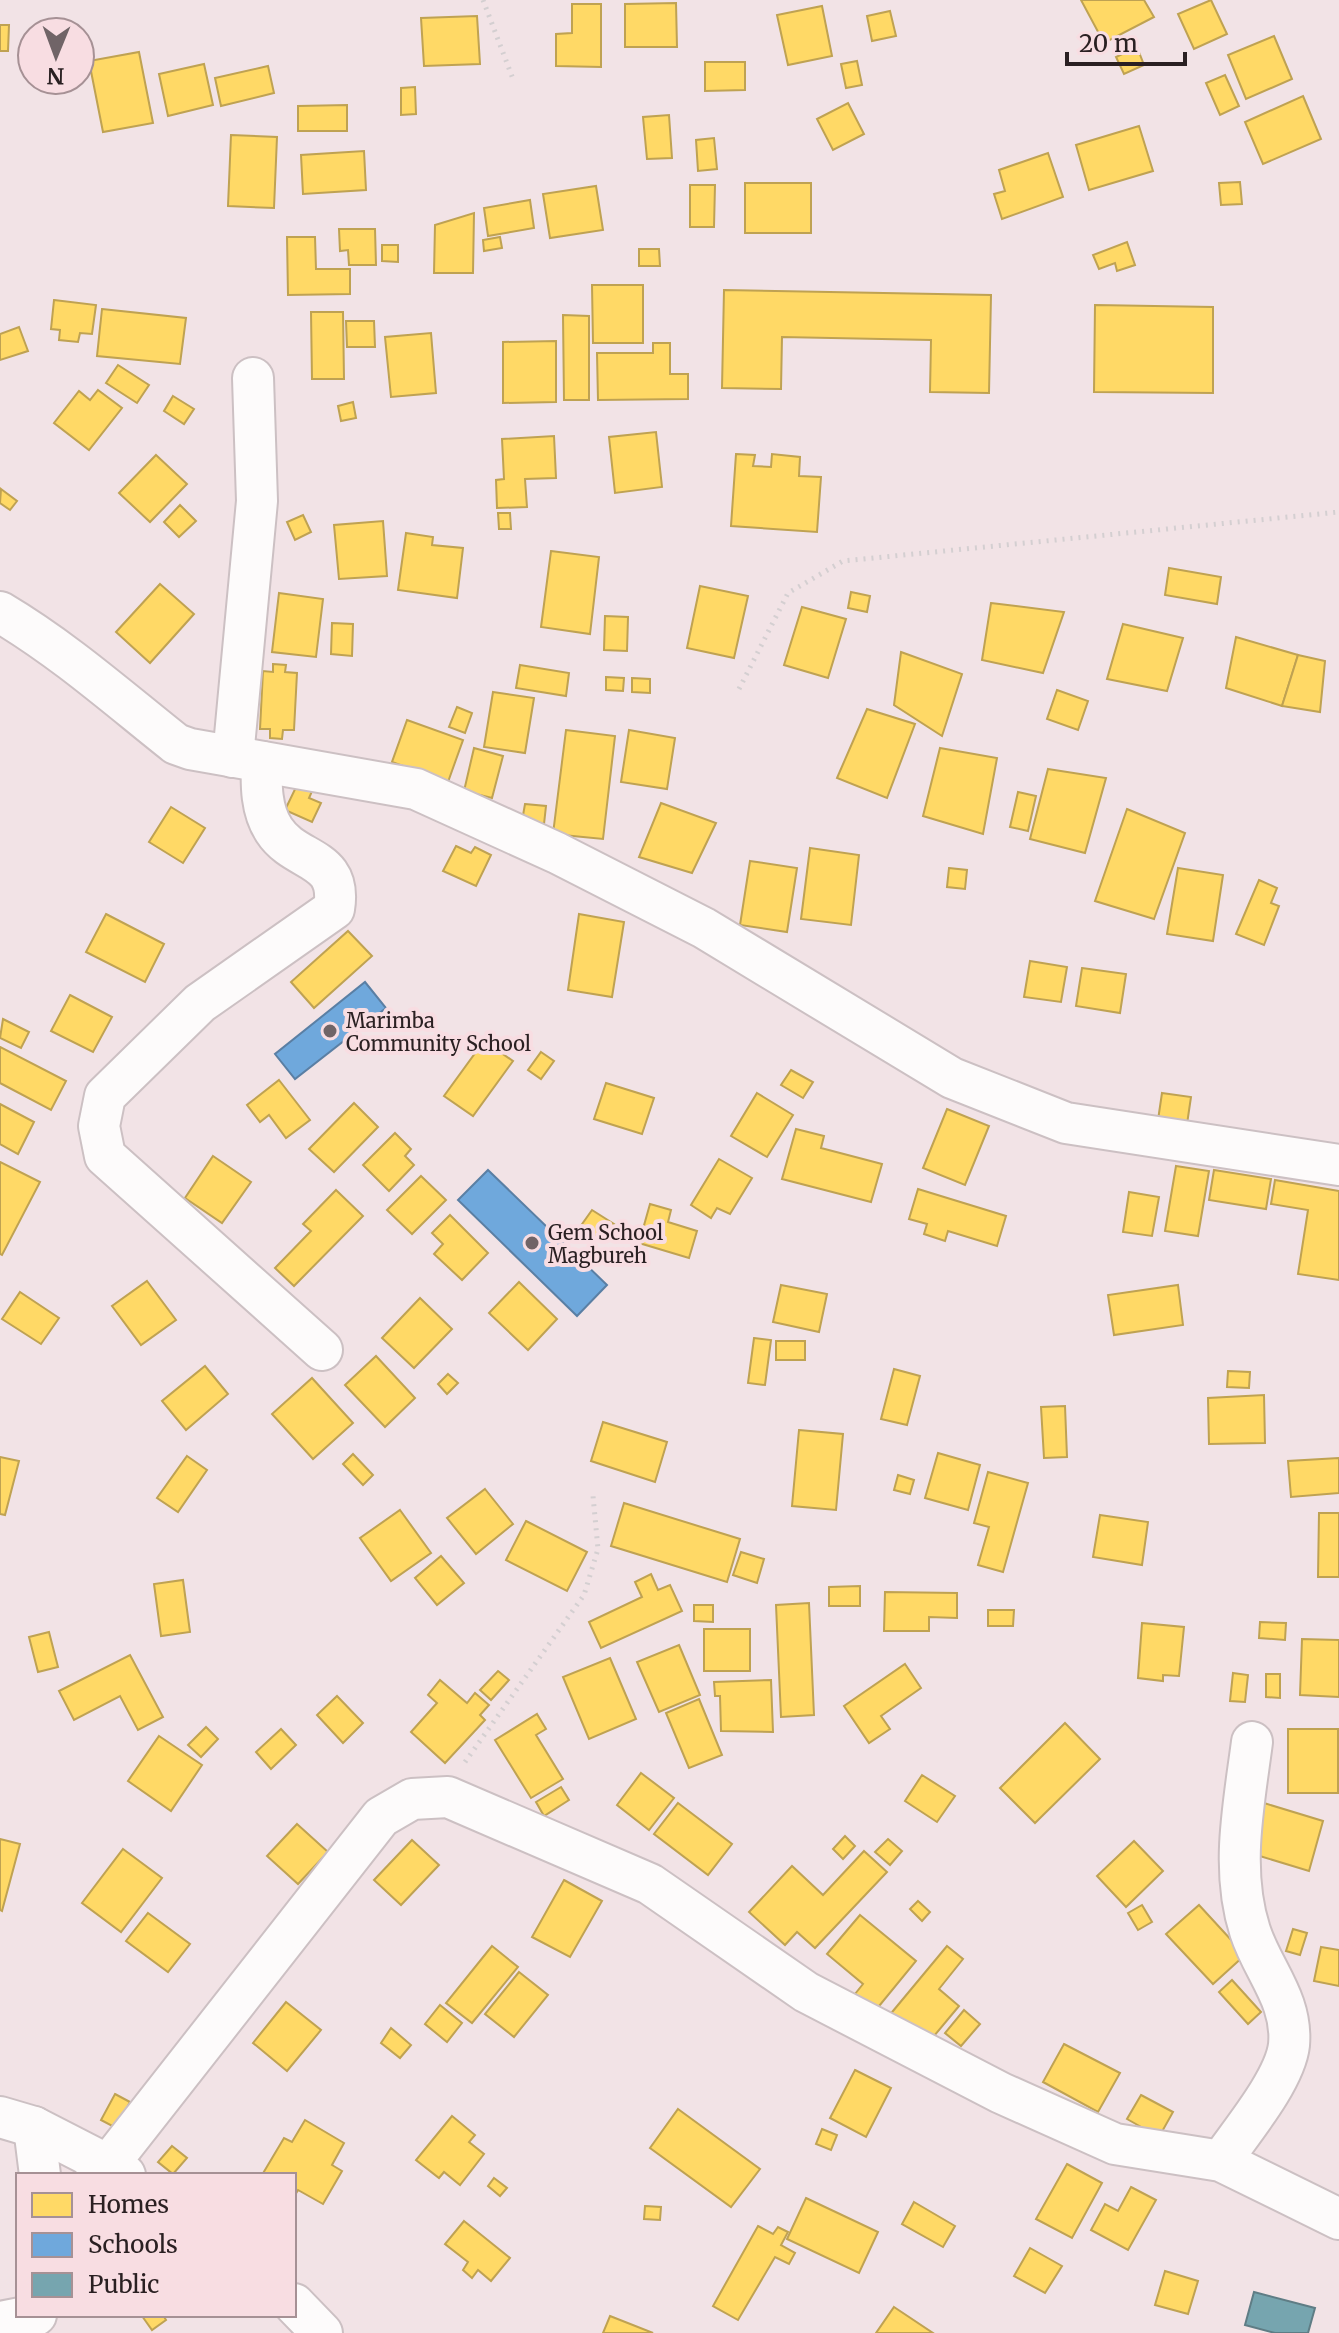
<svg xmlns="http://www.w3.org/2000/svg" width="1339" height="2333" viewBox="0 0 1339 2333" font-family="Merriweather,serif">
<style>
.homes{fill:#ffd966;stroke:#bfa252;stroke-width:2}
.schools{fill:#6fa8dc;stroke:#5a7fa4;stroke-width:2}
.public{fill:#76a5af;stroke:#5f7d85;stroke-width:2}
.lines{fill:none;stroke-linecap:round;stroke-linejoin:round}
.street-casing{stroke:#ccc0c3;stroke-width:44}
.path{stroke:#d4cfd1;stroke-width:5;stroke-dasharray:2 6;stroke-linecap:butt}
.street{stroke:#fdfbfb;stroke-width:40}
.poi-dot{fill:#706467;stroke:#f8dde2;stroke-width:3}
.labels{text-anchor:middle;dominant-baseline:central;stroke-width:8;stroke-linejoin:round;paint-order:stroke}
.poi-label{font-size:20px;fill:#2a2022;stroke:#f8dde2;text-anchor:start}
</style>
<rect width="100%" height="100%" fill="#f2e3e6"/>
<g class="homes">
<path d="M1081,0H1144L1154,17L1104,43Z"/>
<path d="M1211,0L1227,34L1194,49L1178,14Z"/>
<path d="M676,3L677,47H625V4Z"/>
<path d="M572,4H601V67L556,66V34L572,33Z"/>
<path d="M822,6L832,56L788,65L777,15Z"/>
<path d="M890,11L896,36L872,41L867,16Z"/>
<path d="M477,16L480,64L424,66L421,18Z"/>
<path d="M0,25H9L8,51H0Z"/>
<path d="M1274,36L1292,79L1246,99L1228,55Z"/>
<path d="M1137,47L1144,65L1124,74L1116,57Z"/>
<path d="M139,52L153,123L103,132L89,61Z"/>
<path d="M857,61L862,85L846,88L841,64Z"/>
<path d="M705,62H745V90L705,91Z"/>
<path d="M204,64L213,105L168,116L159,74Z"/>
<path d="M268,66L274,93L221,106L215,78Z"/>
<path d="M1225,75L1239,106L1220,115L1206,83Z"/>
<path d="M415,87L416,114L401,115V88Z"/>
<path d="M1303,96L1321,139L1263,164L1245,122Z"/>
<path d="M848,103L864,134L833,150L817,119Z"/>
<path d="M347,105V131H298V106Z"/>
<path d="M669,115L672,158L647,159L643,117Z"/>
<path d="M1139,126L1153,171L1089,190L1076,145Z"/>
<path d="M231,135L277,137L274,208L228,206Z"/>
<path d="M714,138L717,169L698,171L696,140Z"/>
<path d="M364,151L366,190L303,194L301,155Z"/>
<path d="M1048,153L1063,197L1002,219L994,194L1005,191L999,170Z"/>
<path d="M1240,182L1242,204L1221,205L1219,183Z"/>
<rect x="745" y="183" width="66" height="50"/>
<path d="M690,185H715L714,227H690Z"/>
<path d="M596,186L603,230L550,238L543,194Z"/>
<path d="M530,200L534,228L488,236L484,208Z"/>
<path d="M474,213L473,273H434L435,225Z"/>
<path d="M339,229H375L376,265H349L348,250L340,251Z"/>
<path d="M287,237H315L316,269H350V294L288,295Z"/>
<path d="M500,237L502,248L484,251L483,240Z"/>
<path d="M1127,242L1135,265L1117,271L1115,263L1099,269L1093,255Z"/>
<path d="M382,245H398V262L382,261Z"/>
<path d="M639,249H659L660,266H639Z"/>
<path d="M592,285H643V343H593Z"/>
<path d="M724,290L991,295L989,393L930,392L931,340L782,337L781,389L722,388Z"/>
<path d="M54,300L96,305L92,334L80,333L78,342L59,340L60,330L51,329Z"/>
<path d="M1095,305L1213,307V393L1094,392Z"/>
<path d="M102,309L186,318L180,364L97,356Z"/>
<path d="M311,312H343L344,379H312Z"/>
<path d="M563,315L589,316V400H564Z"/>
<path d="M346,321H374L375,347H347Z"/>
<path d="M19,327L28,351L0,360V334Z"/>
<path d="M431,333L436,393L391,397L385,337Z"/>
<path d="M556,341V402L503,403V342Z"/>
<path d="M653,343H670V374H688V399L598,400L597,353H653Z"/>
<path d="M118,365L149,385L137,403L106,383Z"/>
<path d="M98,390L122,408L89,450L54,423L79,391L90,400Z"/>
<path d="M173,396L194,409L184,424L164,411Z"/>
<path d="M353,402L356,418L341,421L338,406Z"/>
<path d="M656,432L662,487L615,493L609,437Z"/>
<path d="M554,436L556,478L525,479L527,507L497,508L496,480L504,479L502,439Z"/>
<path d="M736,454L755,455L753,466L771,467L772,454L800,457L799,476L821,477L817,532L731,526Z"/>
<path d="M156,455L187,484L150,522L119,493Z"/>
<path d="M1,489L17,501L10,510L0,503Z"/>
<path d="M180,505L196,521L179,537L164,522Z"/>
<path d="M498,513H510L511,529H499Z"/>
<path d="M303,515L311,532L295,540L287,522Z"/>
<path d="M383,521L387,576L339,579L334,525Z"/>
<path d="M406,533L433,537L432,545L463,548L457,598L398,590Z"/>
<path d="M551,551L599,557L590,634L541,627Z"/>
<path d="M1169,568L1221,577L1217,604L1165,595Z"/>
<path d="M160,584L194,614L150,663L116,632Z"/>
<path d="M700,586L748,596L734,658L687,648Z"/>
<path d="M851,592L870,596L867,612L848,608Z"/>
<path d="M279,593L323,599L316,657L272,652Z"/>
<path d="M991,603L1064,612L1043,673L982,660Z"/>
<path d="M802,607L846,619L828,678L784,665Z"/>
<path d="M605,616L628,617L627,651L604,650Z"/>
<path d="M332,623L353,624L352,656L331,654Z"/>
<path d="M1123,624L1183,638L1167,691L1107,679Z"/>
<path d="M1236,637L1298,655L1282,706L1226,688Z"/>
<path d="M901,652L962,674L942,736L894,705Z"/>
<path d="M1298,655L1325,661L1320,712L1282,706Z"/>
<path d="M273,664L286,665L285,672L297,673L294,730H283L282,739L270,738V729H260L263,671L273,672Z"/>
<path d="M520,665L569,673L566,696L516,688Z"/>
<path d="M606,677L624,678L623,691L606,690Z"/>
<path d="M632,678L650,679V693L632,692Z"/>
<path d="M1057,690L1088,701L1078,730L1047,719Z"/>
<path d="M493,692L534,698L525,753L484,747Z"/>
<path d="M457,707L472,713L465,733L449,727Z"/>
<path d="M867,709L915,724L887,798L837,778Z"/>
<path d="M407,720L463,740L448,782L392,762Z"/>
<path d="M566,730L615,736L603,839L553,834Z"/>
<path d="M629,730L675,738L667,789L621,782Z"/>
<path d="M474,748L503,756L492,798L464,791Z"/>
<path d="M940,748L997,758L983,834L923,816Z"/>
<path d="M1048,769L1106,778L1085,853L1030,839Z"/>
<path d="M298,783L313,789L309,798L321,803L312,822L285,810Z"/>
<path d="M1018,792L1036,796L1028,831L1010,827Z"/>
<path d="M661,803L716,823L692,873L639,857Z"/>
<path d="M525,804L546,806L544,824L522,821Z"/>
<path d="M171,807L205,828L183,863L149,842Z"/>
<path d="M1127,809L1185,833L1154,919L1095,901Z"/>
<path d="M456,846L471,853L475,847L491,855L476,886L443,871Z"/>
<path d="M810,848L859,855L851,925L801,919Z"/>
<path d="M750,861L797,868L787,932L740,925Z"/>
<path d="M949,868L967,870L965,889L947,887Z"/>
<path d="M1178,868L1223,875L1213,941L1167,934Z"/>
<path d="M1259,880L1277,888L1271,903L1279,906L1264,945L1236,934Z"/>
<path d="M106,914L164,944L145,982L86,952Z"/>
<path d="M579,914L624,922L612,997L568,990Z"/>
<path d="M348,931L372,956L314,1008L291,982Z"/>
<path d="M1030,961L1067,967L1061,1002L1024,997Z"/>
<path d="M1082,968L1126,974L1120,1013L1076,1006Z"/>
<path d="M70,995L112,1017L93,1052L51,1031Z"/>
<path d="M3,1019L29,1032L21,1048L0,1038Z"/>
<path d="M484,1041L513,1061L473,1116L444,1096Z"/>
<path d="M0,1047L66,1081L51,1110L0,1083Z"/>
<path d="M541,1052L554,1061L541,1079L528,1070Z"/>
<path d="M791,1070L813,1082L803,1098L781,1085Z"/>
<path d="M279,1080L310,1120L286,1138L269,1115L260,1122L247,1105Z"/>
<path d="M606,1083L654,1098L642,1134L594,1119Z"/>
<path d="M757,1093L793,1115L767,1157L731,1136Z"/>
<path d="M1162,1093L1191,1097L1187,1124L1158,1120Z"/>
<path d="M354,1103L378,1127L334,1172L309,1149Z"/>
<path d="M0,1104L34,1122L18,1154L0,1144Z"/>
<path d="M947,1109L989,1126L965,1185L923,1168Z"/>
<path d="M796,1129L824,1136L821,1148L882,1164L871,1202L782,1179Z"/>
<path d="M395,1133L411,1149L405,1156L414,1165L389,1191L363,1165Z"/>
<path d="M213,1156L251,1182L222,1223L185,1198Z"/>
<path d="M719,1159L752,1178L730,1214L717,1208L711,1218L691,1205Z"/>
<path d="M0,1162L40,1182L2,1255L0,1254Z"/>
<path d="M1176,1166L1209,1171L1198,1236L1165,1231Z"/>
<path d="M1214,1170L1271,1179L1266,1209L1209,1200Z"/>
<path d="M421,1176L446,1200L412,1234L387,1210Z"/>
<path d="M1275,1180L1339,1191V1280L1298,1274L1308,1210L1271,1204Z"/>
<path d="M918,1189L1006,1216L997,1246L948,1231L945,1241L924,1234L927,1224L909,1219Z"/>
<path d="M336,1190L363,1216L294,1286L275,1268L311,1231L303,1224Z"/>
<path d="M1129,1192L1159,1197L1152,1236L1123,1232Z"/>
<path d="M650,1204L671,1210L668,1222L697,1231L689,1258L639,1243Z"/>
<path d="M592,1210L614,1224L602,1241L580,1227Z"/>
<path d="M450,1215L488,1253L462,1280L434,1254L443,1244L432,1233Z"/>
<path d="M147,1281L176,1320L141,1345L112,1306Z"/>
<path d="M519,1282L557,1319L528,1350L489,1313Z"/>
<path d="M781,1285L827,1294L819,1332L773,1322Z"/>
<path d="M1178,1285L1183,1325L1114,1335L1108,1295Z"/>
<path d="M20,1292L59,1318L41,1344L2,1319Z"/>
<path d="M420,1298L452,1329L414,1368L382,1338Z"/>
<path d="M754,1338L771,1340L765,1385L748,1383Z"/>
<rect x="776" y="1341" width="29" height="19"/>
<path d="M376,1356L415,1398L385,1427L345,1385Z"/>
<path d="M205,1366L228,1394L186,1430L162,1401Z"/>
<path d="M894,1369L920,1376L907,1425L881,1419Z"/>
<path d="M1228,1371L1250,1372L1249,1388L1227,1387Z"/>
<path d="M448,1374L458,1383L447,1394L438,1384Z"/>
<path d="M312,1378L353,1423L313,1459L272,1414Z"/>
<path d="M1264,1395L1265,1443L1209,1444L1208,1398Z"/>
<path d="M1065,1406L1067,1457L1044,1458L1041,1407Z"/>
<path d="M603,1422L667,1442L655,1482L591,1461Z"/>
<path d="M799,1430L843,1434L836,1510L792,1506Z"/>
<path d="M938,1453L980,1465L968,1510L925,1498Z"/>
<path d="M353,1454L373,1475L363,1485L343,1464Z"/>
<path d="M187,1456L207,1470L178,1512L157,1498Z"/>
<path d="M0,1457L19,1461L5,1515L0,1514Z"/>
<path d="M1339,1458V1493L1291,1497L1288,1461Z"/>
<path d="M988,1472L1028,1483L1003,1572L978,1565L989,1527L974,1523Z"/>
<path d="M898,1475L914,1480L910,1494L894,1490Z"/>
<path d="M485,1489L513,1524L476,1554L447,1518Z"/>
<path d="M624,1503L740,1539L727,1582L611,1546Z"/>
<path d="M400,1510L431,1553L391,1581L360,1538Z"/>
<path d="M1319,1513H1339V1577H1318Z"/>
<path d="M1100,1515L1148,1522L1142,1565L1093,1557Z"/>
<path d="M526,1521L587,1552L567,1591L506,1560Z"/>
<path d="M741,1552L764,1559L757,1583L733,1575Z"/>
<path d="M441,1556L464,1583L437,1605L415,1578Z"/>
<path d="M651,1574L658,1590L670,1585L682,1611L601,1648L589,1622L642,1597L635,1582Z"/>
<path d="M183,1580L190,1632L161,1636L154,1584Z"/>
<path d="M860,1586V1606H829V1587Z"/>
<path d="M885,1592L957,1593V1618L929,1617V1631H884Z"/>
<path d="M809,1603L814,1715L781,1717L776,1605Z"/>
<path d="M694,1605H713V1622L694,1621Z"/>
<path d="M988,1610H1014L1013,1626H988Z"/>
<path d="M1260,1622L1286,1623L1285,1640L1259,1638Z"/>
<path d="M1142,1623L1184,1627L1179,1676L1163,1675V1681L1138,1678Z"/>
<rect x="704" y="1629" width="46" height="42"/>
<path d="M49,1632L58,1667L38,1672L29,1637Z"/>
<path d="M1302,1639L1339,1640V1697L1300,1695Z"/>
<path d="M679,1645L700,1695L659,1712L637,1662Z"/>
<path d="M130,1655L163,1717L138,1730L120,1696L74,1720L59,1691Z"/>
<path d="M610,1658L636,1719L589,1739L563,1677Z"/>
<path d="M905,1664L921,1688L881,1716L890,1729L869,1743L844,1706Z"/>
<path d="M498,1671L509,1680L491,1700L480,1690Z"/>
<path d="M1233,1673L1248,1675L1245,1702L1230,1701Z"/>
<path d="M1266,1674H1280V1698L1266,1697Z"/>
<path d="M440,1680L467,1703L475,1693L489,1705L480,1715L485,1720L445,1763L411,1732L437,1703L428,1695Z"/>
<path d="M771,1680L773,1732L721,1731L720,1696H715L714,1682Z"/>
<path d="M337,1696L363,1723L343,1743L317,1715Z"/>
<path d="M699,1699L722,1755L689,1768L666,1713Z"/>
<path d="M537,1714L546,1729L536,1735L563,1779L531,1798L495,1740Z"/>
<path d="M1065,1723L1100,1759L1035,1823L1000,1788Z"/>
<path d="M206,1727L218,1739L201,1757L188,1745Z"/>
<path d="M281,1729L296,1745L271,1769L256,1752Z"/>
<rect x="1288" y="1729" width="50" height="64"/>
<path d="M159,1736L202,1765L171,1811L128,1781Z"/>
<path d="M641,1773L674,1798L649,1830L617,1805Z"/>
<path d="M922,1775L955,1796L937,1822L905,1801Z"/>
<path d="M561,1787L569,1800L544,1816L536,1802Z"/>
<path d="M678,1803L732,1844L708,1875L654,1834Z"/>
<path d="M1264,1803L1323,1821L1309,1871L1250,1853Z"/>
<path d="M297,1824L328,1852L298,1884L267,1856Z"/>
<path d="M845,1836L855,1846L843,1859L833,1849Z"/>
<path d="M0,1839L20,1844L2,1911L0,1910Z"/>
<path d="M888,1839L902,1851L890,1865L875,1852Z"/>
<path d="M412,1840L439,1865L401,1905L374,1880Z"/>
<path d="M1134,1841L1163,1871L1126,1907L1097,1876Z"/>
<path d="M123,1849L162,1878L121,1932L82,1903Z"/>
<path d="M864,1851L887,1872L815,1948L797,1932L785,1945L749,1912L792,1866L823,1895Z"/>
<path d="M564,1880L602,1901L570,1957L532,1937Z"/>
<path d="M918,1901L930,1912L922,1921L910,1909Z"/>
<path d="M1142,1905L1152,1922L1138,1930L1128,1913Z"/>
<path d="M1199,1905L1245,1955L1213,1984L1166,1934Z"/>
<path d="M148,1913L190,1944L168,1972L126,1941Z"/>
<path d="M860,1915L916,1961L875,2011L855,1994L863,1984L827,1954Z"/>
<path d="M1293,1929L1307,1933L1300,1955L1286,1951Z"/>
<path d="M492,1946L518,1967L472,2023L446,2003Z"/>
<path d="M947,1946L963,1959L939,1989L959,2006L924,2048L888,2017Z"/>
<path d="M1321,1947L1339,1950V1986L1314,1981Z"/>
<path d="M519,1972L548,1995L514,2037L485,2014Z"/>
<path d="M1232,1980L1261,2012L1248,2024L1219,1992Z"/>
<path d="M286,2002L321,2030L287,2071L253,2043Z"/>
<path d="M440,2005L462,2023L447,2042L425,2024Z"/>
<path d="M964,2010L980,2024L961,2046L945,2033Z"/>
<path d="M391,2028L411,2045L400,2058L381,2043Z"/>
<path d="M1064,2044L1120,2073L1098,2112L1043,2082Z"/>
<path d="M855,2070L891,2088L866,2137L830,2118Z"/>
<path d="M115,2094L130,2102L116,2128L101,2120Z"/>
<path d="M1141,2095L1173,2112L1159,2137L1127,2119Z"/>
<path d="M678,2109L760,2169L731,2207L650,2148Z"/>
<path d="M452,2116L475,2135L469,2142L484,2154L460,2185L444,2172L439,2178L416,2160Z"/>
<path d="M305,2120L344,2143L332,2165L342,2171L323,2204L298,2190L294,2197V2175H262L284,2138L292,2142Z"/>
<path d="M822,2129L837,2135L831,2150L816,2144Z"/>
<path d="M172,2146L187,2158L173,2174L158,2162Z"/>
<path d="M1067,2164L1102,2183L1072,2238L1036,2219Z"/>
<path d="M494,2178L507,2188L500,2196L488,2186Z"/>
<path d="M1131,2187L1156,2200L1128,2250L1091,2230L1105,2204L1118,2211Z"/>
<path d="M806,2198L878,2232L859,2273L787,2239Z"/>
<path d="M914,2202L955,2226L943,2247L902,2224Z"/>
<path d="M645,2206L661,2207L660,2220L644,2219Z"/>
<path d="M464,2221L510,2258L491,2281L478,2270L472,2278L463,2270L468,2262L445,2244Z"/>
<path d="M758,2226L773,2234L778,2227L788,2232L781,2245L795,2253L789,2264L775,2257L738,2320L713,2306Z"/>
<path d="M1030,2248L1062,2266L1045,2293L1014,2276Z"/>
<path d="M1165,2271L1198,2281L1188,2314L1155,2305Z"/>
<path d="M894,2307L933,2333H876Z"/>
<path d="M163,2315L166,2320L152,2330L142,2316Z"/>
<path d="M610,2316L653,2333H603Z"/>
</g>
<g class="schools">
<path d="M365,982L386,1008L295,1079L275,1054Z"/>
<path d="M488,1170L607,1285L577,1316L458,1200Z"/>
</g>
<path class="public" d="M1254,2292L1315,2308L1308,2333H1275L1245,2325Z"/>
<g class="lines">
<g class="street-casing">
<g id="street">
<path d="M0,612C64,650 118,698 176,744L190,749L416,789L557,853L704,928L952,1078L1066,1123L1339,1165"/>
<path d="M233,757L257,501L253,378"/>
<path d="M262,762C261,785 261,810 274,830C296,864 343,855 334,909L200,1003L105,1096L99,1126L105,1156L322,1350"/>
<path d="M0,2117L34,2127L108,2165L96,2175"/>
<path d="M34,2127L40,2175"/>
<path d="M1221,2161C1241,2132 1285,2080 1289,2045C1293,2000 1263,1971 1250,1931C1230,1869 1244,1804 1252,1742"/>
<path d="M125,2175L108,2165L381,1817L412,1799L448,1797L650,1884L806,1992L1001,2093L1115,2144L1221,2161L1339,2219"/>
<path d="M294,2304L322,2333"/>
<path d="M0,2322L36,2315"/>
</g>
</g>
<g class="path">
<path d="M483,0L513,79"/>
<path d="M739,689L788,593L843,561L1339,512"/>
<path d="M465,1762L584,1595L598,1549L593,1496"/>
</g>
<use href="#street" class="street"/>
</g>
<g class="poi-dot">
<circle cx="330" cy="1031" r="8"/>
<circle cx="532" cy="1243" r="8"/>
</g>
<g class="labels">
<g class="poi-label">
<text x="346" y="1020">Marimba<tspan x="346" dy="23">Community School</tspan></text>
<text x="548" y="1232">Gem School<tspan x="548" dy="23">Magbureh</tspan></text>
</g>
</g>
<rect x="16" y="2173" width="280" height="144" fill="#f8dde2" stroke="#a69195" stroke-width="2"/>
<rect x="32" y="2193" width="40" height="24" fill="#ffd966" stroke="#a69195" stroke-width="2"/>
<text x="88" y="2213" font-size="24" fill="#2a2022">Homes</text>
<rect x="32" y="2233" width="40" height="24" fill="#6fa8dc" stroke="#a69195" stroke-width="2"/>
<text x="88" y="2253" font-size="24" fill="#2a2022">Schools</text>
<rect x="32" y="2273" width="40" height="24" fill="#76a5af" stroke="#a69195" stroke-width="2"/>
<text x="88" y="2293" font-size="24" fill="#2a2022">Public</text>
<g transform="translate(56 56) rotate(181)"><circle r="38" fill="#f8dde2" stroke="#a69195" stroke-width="2"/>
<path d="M0-6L14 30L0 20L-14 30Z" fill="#706467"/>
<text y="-12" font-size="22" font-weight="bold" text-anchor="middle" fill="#2a2022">N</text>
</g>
<path d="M1067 52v12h118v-12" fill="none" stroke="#2a2022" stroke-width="4"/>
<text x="1079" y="52" font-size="24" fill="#2a2022" stroke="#f8dde2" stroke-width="6" paint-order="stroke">20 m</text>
</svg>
